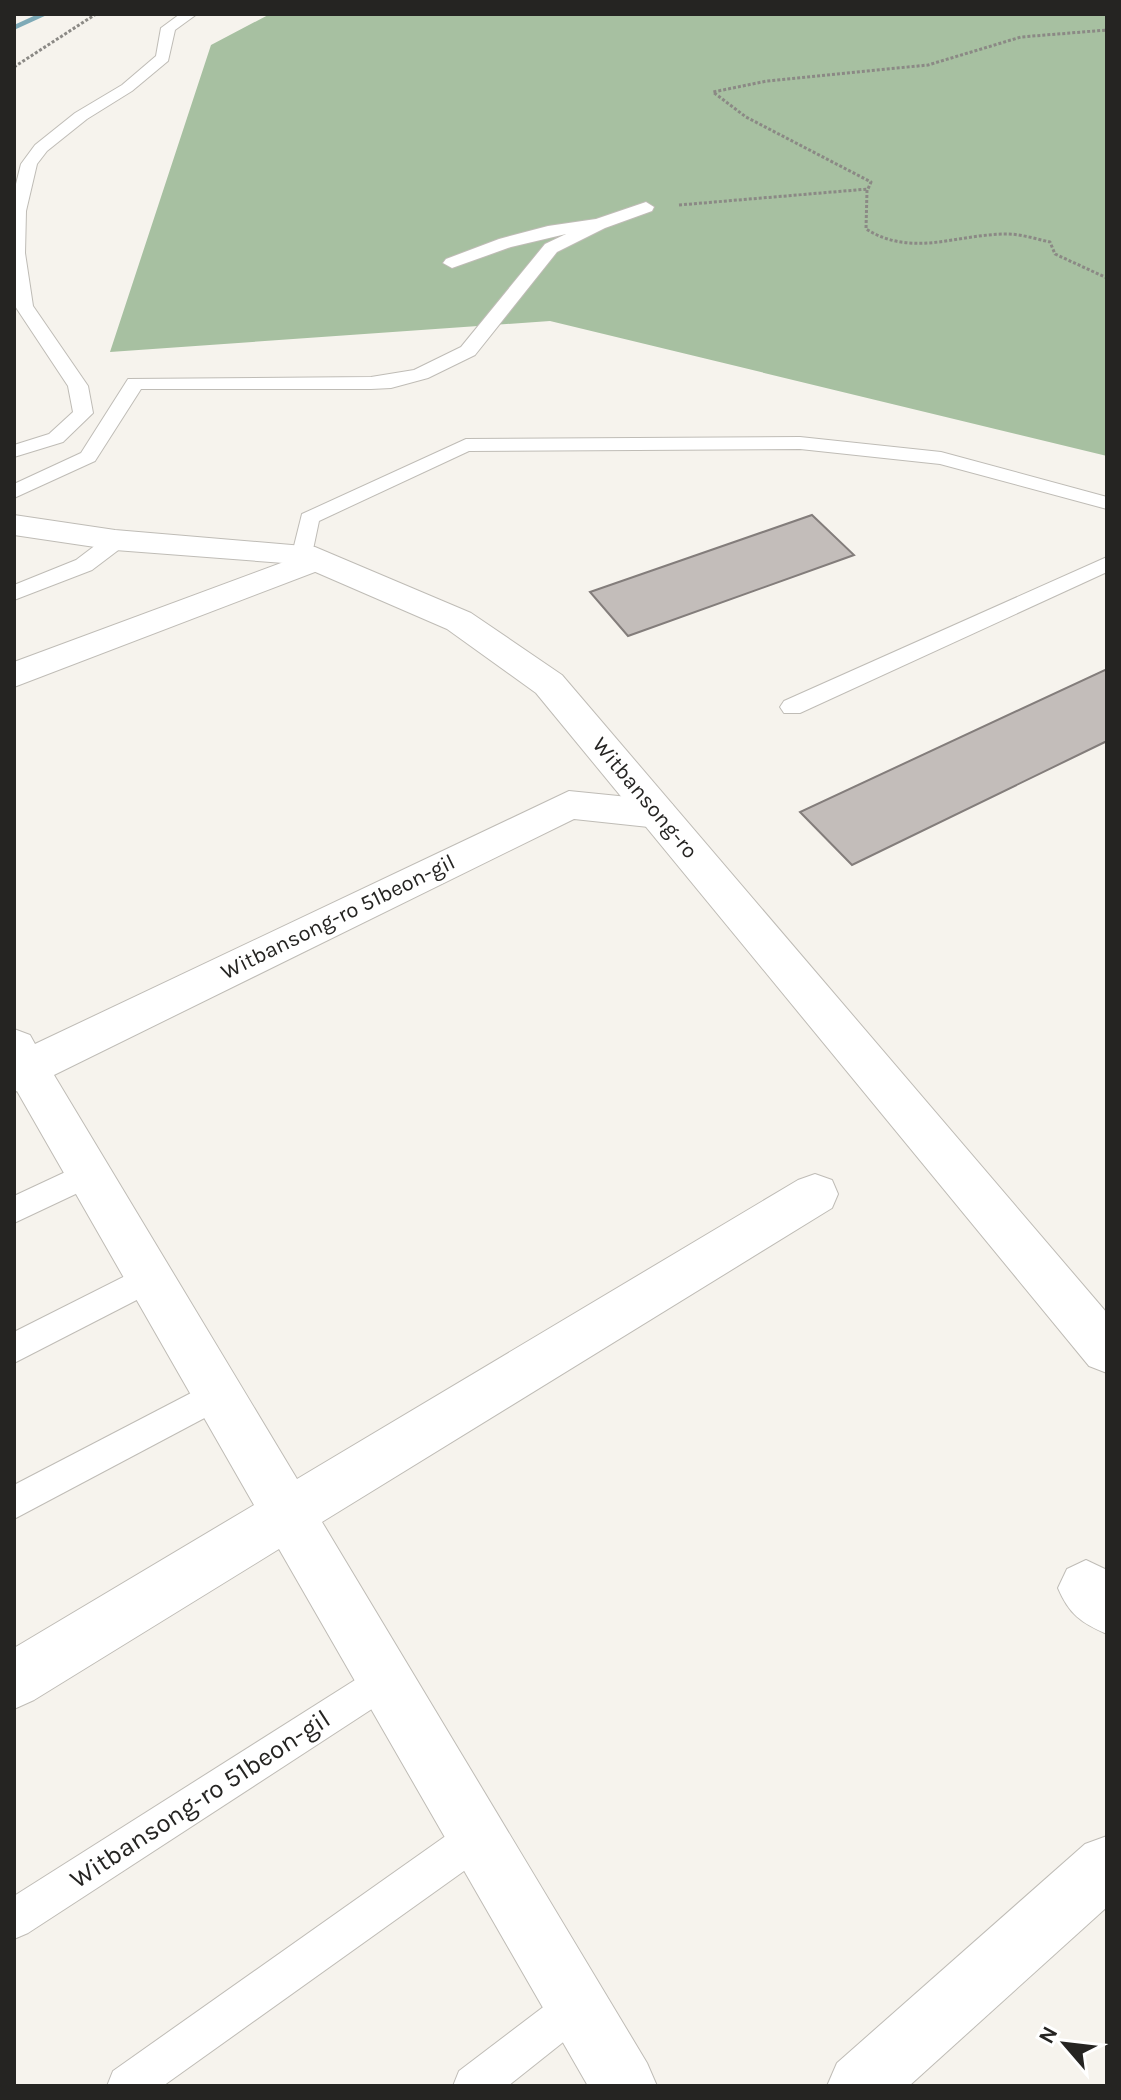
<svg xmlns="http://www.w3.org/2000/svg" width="1121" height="2100" viewBox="0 0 1121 2100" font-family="Karla,sans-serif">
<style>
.forest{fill:#a7c0a1}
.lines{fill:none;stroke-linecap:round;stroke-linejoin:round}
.stream{fill:#7eaab7;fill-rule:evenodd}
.building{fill:#c3bdba;stroke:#837d7b;stroke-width:2}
.service-casing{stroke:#bfbcb6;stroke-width:2}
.minor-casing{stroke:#bfbcb6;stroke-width:2}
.secondary-casing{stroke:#bfbcb6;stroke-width:2}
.path{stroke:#8b8985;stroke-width:3;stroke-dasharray:3 2;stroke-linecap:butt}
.service{fill:#fff;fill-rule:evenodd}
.minor{fill:#fff;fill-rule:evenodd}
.secondary{fill:#fff;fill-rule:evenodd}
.labels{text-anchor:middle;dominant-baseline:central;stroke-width:6;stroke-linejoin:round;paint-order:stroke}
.street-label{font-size:22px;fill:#252422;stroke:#fff}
.near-street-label{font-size:26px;fill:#252422;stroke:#fff}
</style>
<rect width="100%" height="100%" fill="#f6f3ed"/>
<path class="forest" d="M270,14H1107V456L550,321L110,352L211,45Z"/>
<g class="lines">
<path class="stream" d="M38,14H49L14,30V25Z"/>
</g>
<g class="building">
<path d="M812,515L854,555L628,636L590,592Z"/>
<path d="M1107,669V741L852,865L800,812Z"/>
</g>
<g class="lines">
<g class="service-casing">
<g id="service">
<path d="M180,14H197L175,30L168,61L132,91L87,119L47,151L37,164L26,211L25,253L33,306L88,386L93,413L63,442L14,457V445L49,434L73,412L68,386L15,306L14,192L21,164L35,145L75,113L122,85L156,56L161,28Z"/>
<path d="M646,202L654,207L652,211L605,228L557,252L475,355L428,378L391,388L371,389H141L95,461L14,498V484L81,453L128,379L371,377L414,370L461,347L545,244L566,234L511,247L452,268L443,263L446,259L499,239L548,226L596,219Z"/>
<path d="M800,437L941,452L1107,497V509L940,464L800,449L469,451L319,521L311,559L303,561L292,554L302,514L466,439Z"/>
<path d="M117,534L125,535L128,540L125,545L92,570L14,600V585L76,560L109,535Z"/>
<path d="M1107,557V572L800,713H784L780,707L784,701Z"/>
<path d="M89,1161L99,1165L104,1174L99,1183L14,1223V1196Z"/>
<path d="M149,1264L160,1268L164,1278L160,1288L14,1363V1332Z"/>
<path d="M218,1379L229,1383L234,1394L229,1405L14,1519V1485Z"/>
<path d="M385,1661L398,1666L403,1679L398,1692L28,1933L14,1939V1896Z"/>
<path d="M478,1818L492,1823L497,1837L492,1851L163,2086H107L113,2071L464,1823Z"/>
<path d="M577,1986L591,1992L597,2006L591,2020L508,2086H453L459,2071L563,1992Z"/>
</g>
</g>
<g class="minor-casing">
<g id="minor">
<path d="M316,550L328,553L333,560L328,567L14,687V662Z"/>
<path d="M569,791L658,800L672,804L678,814L672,824L658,828L574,819L54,1075L297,1479L798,1180L815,1174L832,1180L838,1194L832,1208L322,1522L647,2063L657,2086H588L279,1549L34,1700L14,1709V1648L254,1505L17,1091L14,1092V1029L30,1035L35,1044Z"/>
<path d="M1086,1560L1107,1570V1634C1081,1623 1069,1614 1058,1588L1067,1569Z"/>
<path d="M1107,1836V1907L909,2086H827L837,2063L1085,1844Z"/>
</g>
</g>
<g class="secondary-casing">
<path id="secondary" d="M14,515L115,530L315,547L471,613L562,675L1107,1313V1373L1089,1366L536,693L447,629L297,564L115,550L14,535Z"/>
</g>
<g class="path">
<path d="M14,67L96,14"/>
<path d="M867,190L866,229C913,258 956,234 1007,234C1021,234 1036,239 1050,242L1055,254L1107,278"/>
<path d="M679,205L868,189L871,182L746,117L713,92L767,81L928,65L1021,37L1107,30"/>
</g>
<use href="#service" class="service"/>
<use href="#minor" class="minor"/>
<use href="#secondary" class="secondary"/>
</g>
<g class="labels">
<g class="street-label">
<text transform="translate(645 798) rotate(50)">Witbansong-ro</text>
<text transform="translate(338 917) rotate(-26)">Witbansong-ro 51beon-gil</text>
</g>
<g class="near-street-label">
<text transform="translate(200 1799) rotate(-33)">Witbansong-ro 51beon-gil</text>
</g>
</g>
<rect width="1121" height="2100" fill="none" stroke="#252422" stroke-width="32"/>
<g transform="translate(1065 2044) rotate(298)" stroke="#ffffff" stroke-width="6" paint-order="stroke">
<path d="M0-6L14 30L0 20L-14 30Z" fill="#252422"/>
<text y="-12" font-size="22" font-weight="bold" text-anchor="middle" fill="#252422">N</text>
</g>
</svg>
